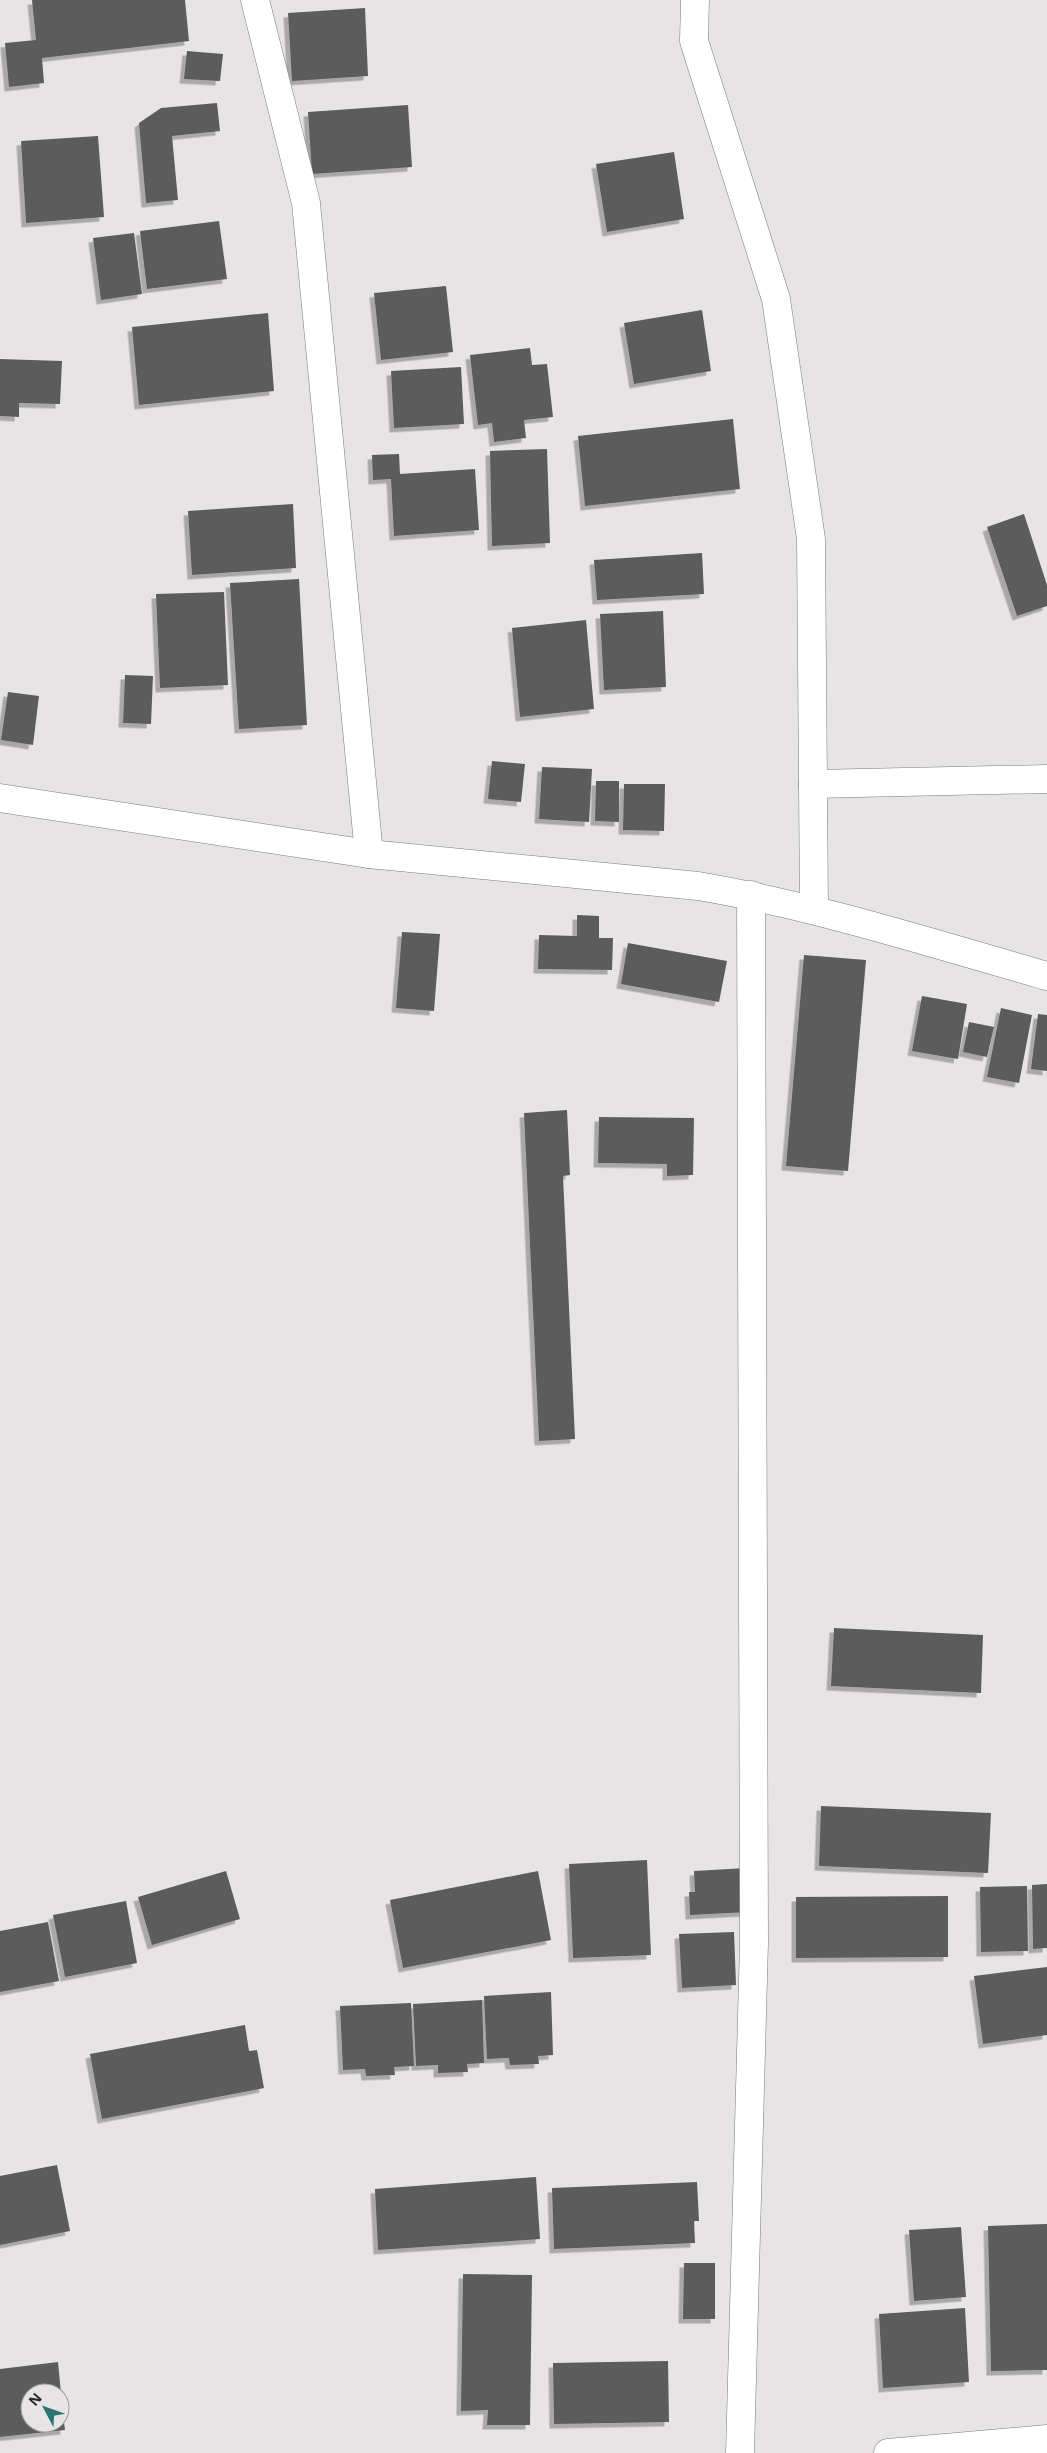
<svg xmlns="http://www.w3.org/2000/svg" width="1047" height="2453" viewBox="0 0 1047 2453" font-family="'Noto Sans',sans-serif">
<style>
.building{fill:#5d5b5d;filter:url(#shadow)}
.lines{fill:none;stroke-linecap:round;stroke-linejoin:round}
.street-casing{stroke:#7c797a;stroke-width:29}
.secondary-casing{stroke:#7c797a;stroke-width:29}
.street{stroke:#fff;stroke-width:28}
.secondary{stroke:#fff;stroke-width:28}
</style>
<defs>
<filter id="shadow"><feDropShadow dx="-4.5" dy="4.5" stdDeviation="0" flood-color="#0004"/></filter>
</defs>
<rect width="100%" height="100%" fill="#e7e4e5"/>
<g class="building">
<path d="M32,0H185L189,41L42,58L44,83L9,87L5,43L36,40Z"/>
<path d="M365,8L368,76L292,81L288,13Z"/>
<path d="M187,51L223,54L220,81L184,79Z"/>
<path d="M217,103L220,131L172,136L178,200L146,203L139,123L161,108Z"/>
<path d="M408,105L412,167L312,174L308,112Z"/>
<path d="M98,136L104,217L26,223L21,141Z"/>
<path d="M674,152L684,219L607,232L596,164Z"/>
<path d="M219,221L227,279L147,289L140,231Z"/>
<path d="M134,233L142,294L101,300L93,238Z"/>
<path d="M446,286L453,352L381,360L374,293Z"/>
<path d="M702,310L711,371L634,384L624,323Z"/>
<path d="M268,313L274,391L139,405L132,327Z"/>
<path d="M530,348L532,365L547,364L553,417L524,420L526,438L494,442L492,423L478,425L470,355Z"/>
<path d="M0,359L62,361L60,404L19,403V417L0,416Z"/>
<path d="M461,367L464,424L394,428L391,371Z"/>
<path d="M733,419L740,489L585,506L578,436Z"/>
<path d="M547,449L550,543L492,546L490,451Z"/>
<path d="M399,454L400,474L475,469L479,530L394,536L391,479L373,480L372,455Z"/>
<path d="M293,504L296,568L192,575L188,511Z"/>
<path d="M1024,514L1047,585V606L1017,616L987,527Z"/>
<path d="M702,553L704,594L597,600L594,560Z"/>
<path d="M299,579L307,725L239,729L230,583Z"/>
<path d="M224,592L228,685L160,688L156,594Z"/>
<path d="M663,611L666,687L604,690L600,614Z"/>
<path d="M586,620L594,709L520,717L512,628Z"/>
<path d="M125,675L153,676L151,724L123,723Z"/>
<path d="M8,692L39,696L33,745L1,740Z"/>
<path d="M492,761L525,764L521,802L488,799Z"/>
<path d="M542,767L592,769L589,822L539,819Z"/>
<path d="M596,781H619V822L595,821Z"/>
<path d="M624,784H665L664,831L623,830Z"/>
<path d="M577,915L599,916V938H613L612,970L538,969L539,935L577,936Z"/>
<path d="M402,932L440,934L434,1011L396,1008Z"/>
<path d="M628,943L727,961L719,1002L621,984Z"/>
<path d="M804,955L866,960L848,1171L786,1166Z"/>
<path d="M922,996L967,1004L958,1059L912,1051Z"/>
<path d="M1001,1008L1032,1015L1019,1083L987,1077Z"/>
<path d="M1038,1014L1047,1015V1071L1031,1069Z"/>
<path d="M969,1022L994,1027L987,1057L963,1052Z"/>
<path d="M567,1110L570,1175L563,1176L575,1439L539,1441L524,1113Z"/>
<path d="M599,1117L694,1118L693,1175L667,1176V1164L598,1163Z"/>
<path d="M834,1628L983,1635L981,1693L831,1686Z"/>
<path d="M821,1806L991,1813L988,1873L819,1866Z"/>
<path d="M647,1860L651,1955L573,1958L569,1864Z"/>
<path d="M746,1868L749,1912L690,1915L689,1892H695L694,1871Z"/>
<path d="M226,1871L240,1919L152,1945L138,1897Z"/>
<path d="M538,1871L551,1940L403,1968L390,1900Z"/>
<path d="M1047,1884V1948L1033,1949L1032,1885Z"/>
<path d="M1027,1886L1028,1951L981,1952L980,1887Z"/>
<path d="M948,1896V1957L796,1958V1897Z"/>
<path d="M126,1901L137,1963L65,1977L53,1915Z"/>
<path d="M48,1922L59,1981L0,1992V1931Z"/>
<path d="M734,1932L736,1985L682,1988L679,1934Z"/>
<path d="M1047,1967V2035L983,2044L974,1976Z"/>
<path d="M551,1992L553,2055L538,2056L539,2064L510,2065L509,2058L487,2059L484,1996Z"/>
<path d="M482,2000L484,2063L467,2064L468,2072L438,2073V2065L416,2066L413,2004Z"/>
<path d="M411,2003L414,2066L394,2067L395,2075L366,2076L365,2069L343,2070L340,2006Z"/>
<path d="M245,2025L249,2051L257,2050L264,2088L102,2119L90,2054Z"/>
<path d="M57,2165L70,2231L0,2245V2176Z"/>
<path d="M536,2177L540,2239L378,2250L375,2189Z"/>
<path d="M697,2182L699,2221H694L695,2243L554,2249L552,2188Z"/>
<path d="M1047,2224V2370L991,2371L988,2226Z"/>
<path d="M961,2227L966,2297L914,2301L909,2230Z"/>
<path d="M684,2263H715V2319H683Z"/>
<path d="M463,2274L532,2275L530,2425H487L488,2410L461,2411Z"/>
<path d="M965,2308L969,2382L883,2388L879,2314Z"/>
<path d="M668,2361L669,2422L554,2424L553,2363Z"/>
<path d="M58,2362L61,2393H30V2423H60L61,2399L65,2430L0,2437V2369Z"/>
</g>
<g class="lines">
<g class="street-casing">
<g id="street">
<path d="M255,0L306,203L369,854"/>
<path d="M695,0L694,41L776,299L811,539L814,910"/>
<path d="M813,784L1047,779"/>
<path d="M740,2453L754,1943L751,895"/>
<path d="M888,2453L1047,2439"/>
</g>
</g>
<g class="secondary-casing">
<path id="secondary" d="M0,798L369,854L698,886C816,906 931,943 1047,976"/>
</g>
<use href="#street" class="street"/>
<use href="#secondary" class="secondary"/>
</g>
<g transform="translate(45 2408) rotate(311)"><circle r="24" fill="#e7e4e5" stroke="#9b999a"/>
<path d="M0-4L9 19L0 12L-9 19Z" fill="#2c746d"/>
<text y="-8" font-size="14" font-weight="bold" text-anchor="middle" fill="#2a292a">N</text>
</g>
</svg>
